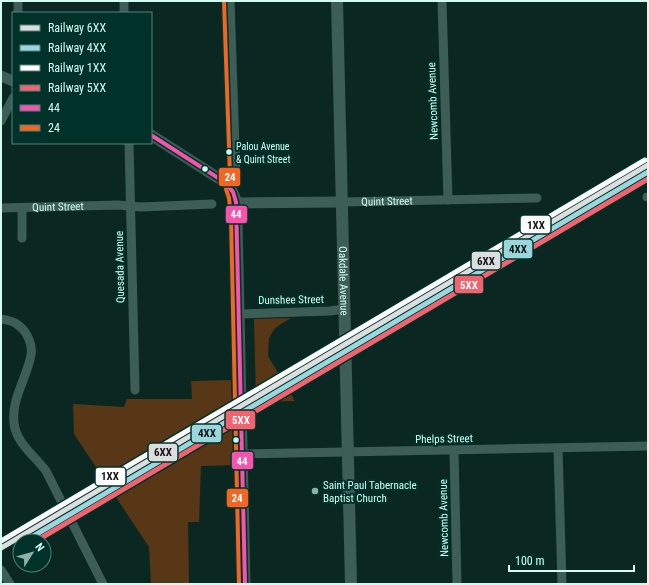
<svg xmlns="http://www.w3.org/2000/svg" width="649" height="585" viewBox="0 0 649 585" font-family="'Roboto Condensed',sans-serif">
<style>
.green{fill:#573716}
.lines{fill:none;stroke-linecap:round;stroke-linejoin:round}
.minor{stroke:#3d5d57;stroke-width:9}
.tertiary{stroke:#3d5d57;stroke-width:11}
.secondary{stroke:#3d5d57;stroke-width:12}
.bus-1-casing{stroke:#00322a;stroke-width:7}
.bus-2-casing{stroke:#00322a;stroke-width:7}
.bus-1{stroke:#f653ac;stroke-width:4}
.bus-2{stroke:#f26522;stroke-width:4}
.rail-1-casing{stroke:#00322a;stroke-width:8}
.rail-2-casing{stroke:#00322a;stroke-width:8}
.rail-3-casing{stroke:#00322a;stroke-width:8}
.rail-4-casing{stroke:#00322a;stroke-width:8}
.rail-1{stroke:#dcddde;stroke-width:5}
.rail-2{stroke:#99d7dc;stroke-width:5}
.rail-3{stroke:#fff;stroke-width:5}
.rail-4{stroke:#f0636f;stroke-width:5}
.bus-dot{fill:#d3fbf2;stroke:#00322a;stroke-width:1.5}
.poi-dot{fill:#8db1a9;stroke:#00322a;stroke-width:1.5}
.labels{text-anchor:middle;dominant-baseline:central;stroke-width:4;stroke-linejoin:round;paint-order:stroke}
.bus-label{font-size:10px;fill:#d3fbf2;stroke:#00322a;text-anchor:start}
.street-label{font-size:11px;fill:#d3fbf2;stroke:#00322a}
.poi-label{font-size:11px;fill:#d3fbf2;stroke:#00322a;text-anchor:start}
.line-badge{stroke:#00322a;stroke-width:1.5}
.badge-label{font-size:11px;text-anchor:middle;font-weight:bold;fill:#fff}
.pale-badge-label{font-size:11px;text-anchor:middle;font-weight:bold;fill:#111}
</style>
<rect width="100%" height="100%" fill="#0b2722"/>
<g class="green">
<path d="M291,318L275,328L269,338L268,356L295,401L256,402L254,319Z"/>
<path d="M231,380L236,465L201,466L199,522H188L189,584H151L149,547L74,434L73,404L124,407L127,399H192L191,381Z"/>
</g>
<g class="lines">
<g class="minor">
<path d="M18,1V13"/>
<path d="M124,1V13"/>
<path d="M230,1L236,177L232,189"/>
<path d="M442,1L448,200"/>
<path d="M1,121L13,98"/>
<path d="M129,143L135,390"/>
<path d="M647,197H648"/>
<path id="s1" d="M342,202L537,198"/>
<path id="s2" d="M1,208L118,205L141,207L212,204"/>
<path d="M22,238V208"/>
<path d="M239,314L330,311L344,309"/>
<path d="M1,319C7,320 14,321 18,325C27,331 33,345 31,355C27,378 11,399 14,423C16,443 35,456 46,471L103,584"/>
<path d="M558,449L562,584"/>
<path d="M454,451L457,584"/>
<path d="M241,454L648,446"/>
<path d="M1,570L10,584"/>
</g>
<g class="tertiary">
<path d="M1,76L13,81"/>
<path d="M151,135L226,183C238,196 237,206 237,223L245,584"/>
<path d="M236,203L342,202"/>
</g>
<path class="secondary" id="s3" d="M337,1L351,584"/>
<g class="bus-1-casing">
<path id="bus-1" d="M151,135L226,183L233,192L236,202L245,584"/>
</g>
<g class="bus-2-casing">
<path id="bus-2" d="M224,1L230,176L226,189L229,198L231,217L239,584"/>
</g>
<use href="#bus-1" class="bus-1"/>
<use href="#bus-2" class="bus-2"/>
<g class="rail-1-casing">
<path id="rail-1" d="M1,548L648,165"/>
</g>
<g class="rail-2-casing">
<path id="rail-2" d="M25,541L648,172"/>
</g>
<g class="rail-3-casing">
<path id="rail-3" d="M1,541L645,160"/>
</g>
<g class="rail-4-casing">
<path id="rail-4" d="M36,541L648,179"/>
</g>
<use href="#rail-1" class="rail-1"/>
<use href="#rail-2" class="rail-2"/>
<use href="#rail-3" class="rail-3"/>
<use href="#rail-4" class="rail-4"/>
</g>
<g class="bus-dot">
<circle cx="229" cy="152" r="3.5"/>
<circle cx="205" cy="169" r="3.5"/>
<circle cx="236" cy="440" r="3.5"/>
</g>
<circle class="poi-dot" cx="315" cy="491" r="4"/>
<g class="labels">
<g class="bus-label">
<text x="236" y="146">Palou Avenue<tspan x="236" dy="13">&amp; Quint Street</tspan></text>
</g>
<g class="street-label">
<text transform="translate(433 101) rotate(-92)">Newcomb Avenue</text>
<text stroke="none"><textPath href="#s1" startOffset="45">Quint Street</textPath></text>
<text stroke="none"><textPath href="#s2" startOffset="57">Quint Street</textPath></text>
<text transform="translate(120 267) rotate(-91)">Quesada Avenue</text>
<text stroke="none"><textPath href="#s3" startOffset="280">Oakdale Avenue</textPath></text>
<text transform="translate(291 300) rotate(-1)">Dunshee Street</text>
<text transform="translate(444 439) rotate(-1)">Phelps Street</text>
<text transform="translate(444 518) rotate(-91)">Newcomb Avenue</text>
</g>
<g class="poi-label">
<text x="323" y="485">Saint Paul Tabernacle<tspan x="323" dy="13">Baptist Church</tspan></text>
</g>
</g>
<g class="line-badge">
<rect x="218" y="167" width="23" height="20" rx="4" fill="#f26522"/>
<rect x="225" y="205" width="23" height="19" rx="4" fill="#f653ac"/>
<rect x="520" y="215" width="31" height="19" rx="4" fill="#fff"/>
<rect x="503" y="239" width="30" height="20" rx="4" fill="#99d7dc"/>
<rect x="471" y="251" width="30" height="19" rx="4" fill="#dcddde"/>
<rect x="454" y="275" width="30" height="19" rx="4" fill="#f0636f"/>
<rect x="225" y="410" width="31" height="20" rx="4" fill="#f0636f"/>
<rect x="191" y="424" width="31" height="19" rx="4" fill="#99d7dc"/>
<rect x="148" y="443" width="30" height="19" rx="4" fill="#dcddde"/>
<rect x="231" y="451" width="23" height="19" rx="4" fill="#f653ac"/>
<rect x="95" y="467" width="31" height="19" rx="4" fill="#fff"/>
<rect x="226" y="488" width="23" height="20" rx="4" fill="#f26522"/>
</g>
<g class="badge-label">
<text x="230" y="181">24</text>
<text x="236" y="218">44</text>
<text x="469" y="289">5XX</text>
<text x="241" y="424">5XX</text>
<text x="242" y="465">44</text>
<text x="237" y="502">24</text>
</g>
<g class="pale-badge-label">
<text x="536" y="229">1XX</text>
<text x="518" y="253">4XX</text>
<text x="486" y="265">6XX</text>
<text x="207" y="437">4XX</text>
<text x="163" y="456">6XX</text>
<text x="110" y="480">1XX</text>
</g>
<rect width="649" height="585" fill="none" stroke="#d3fbf2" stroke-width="4"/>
<rect x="12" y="12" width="140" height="132" fill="#00322a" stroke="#54827a"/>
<rect x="20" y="25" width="20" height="6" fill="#dcddde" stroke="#54827a"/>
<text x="48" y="32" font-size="12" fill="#d3fbf2">Railway 6XX</text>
<rect x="20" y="45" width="20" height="6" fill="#99d7dc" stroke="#54827a"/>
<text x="48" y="52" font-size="12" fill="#d3fbf2">Railway 4XX</text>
<rect x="20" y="65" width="20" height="6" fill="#ffffff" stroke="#54827a"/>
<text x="48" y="72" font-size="12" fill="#d3fbf2">Railway 1XX</text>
<rect x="20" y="85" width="20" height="6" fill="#f0636f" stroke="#54827a"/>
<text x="48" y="92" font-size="12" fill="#d3fbf2">Railway 5XX</text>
<rect x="20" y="105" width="20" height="6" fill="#f653ac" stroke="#54827a"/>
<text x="48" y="112" font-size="12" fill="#d3fbf2">44</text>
<rect x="20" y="125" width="20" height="6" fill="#f26522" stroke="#54827a"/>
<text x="48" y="132" font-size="12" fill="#d3fbf2">24</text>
<g transform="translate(32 553) rotate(53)"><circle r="19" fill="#00322a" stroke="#54827a"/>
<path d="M0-3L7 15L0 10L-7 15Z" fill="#8db1a9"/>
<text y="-6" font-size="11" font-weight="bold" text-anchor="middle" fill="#d3fbf2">N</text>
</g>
<path d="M509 565v6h125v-6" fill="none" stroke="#d3fbf2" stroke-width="2"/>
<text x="515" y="565" font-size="12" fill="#d3fbf2" stroke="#00322a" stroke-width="3" paint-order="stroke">100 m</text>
</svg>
